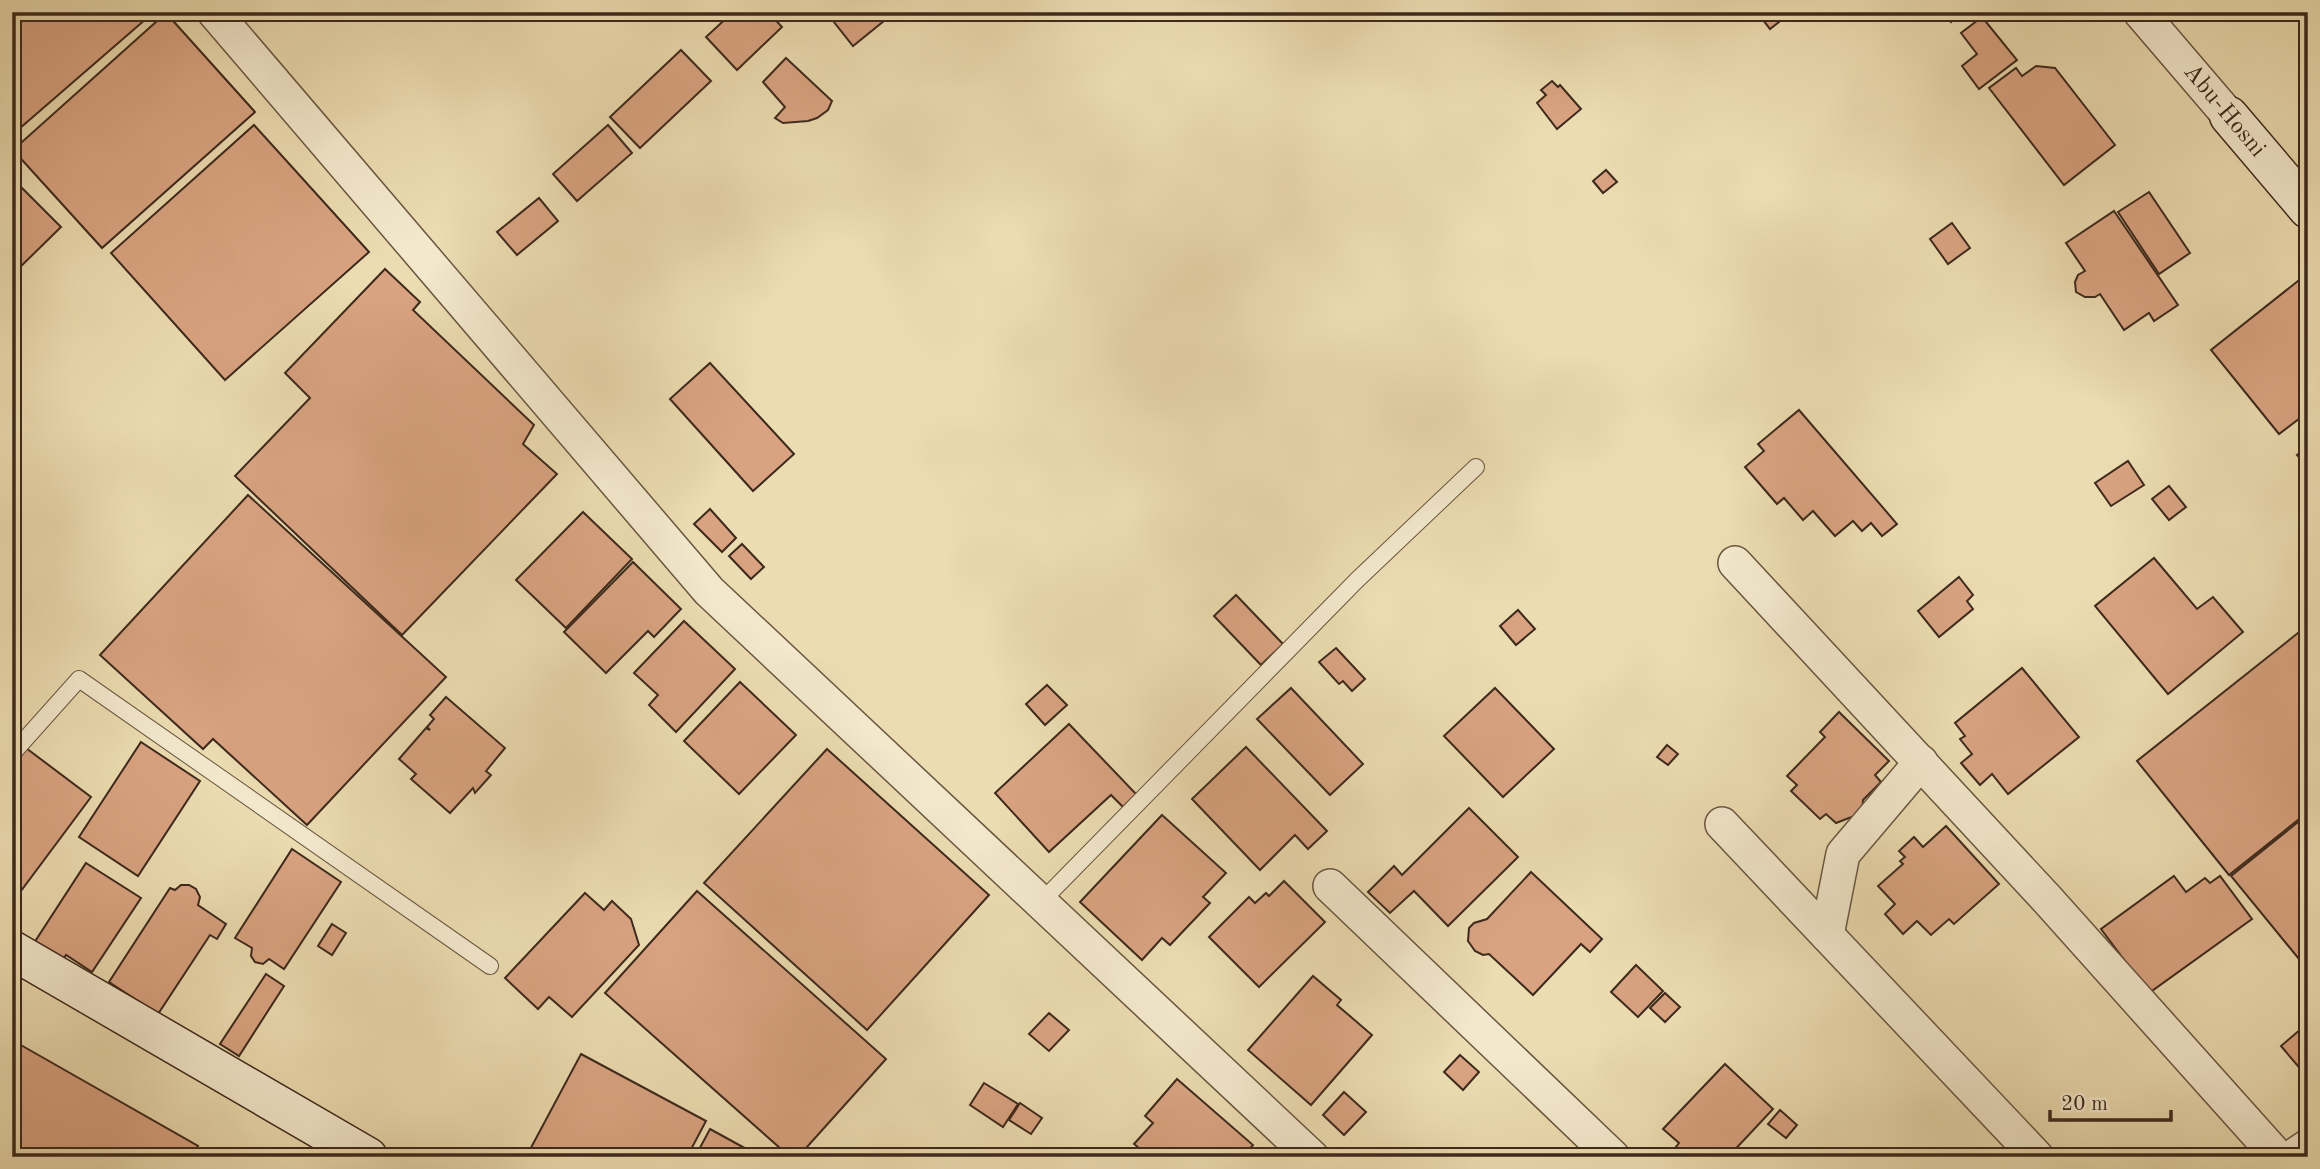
<svg xmlns="http://www.w3.org/2000/svg" width="2320" height="1169" viewBox="0 0 2320 1169" font-family="'Old Standard TT',serif">
<style>
.building{fill:#d9a381;stroke:#3d291c;stroke-width:2}
.lines{fill:none;stroke-linecap:round;stroke-linejoin:round}
.lane-casing{stroke:#695641;stroke-width:18}
.street-casing{stroke:#695641;stroke-width:36}
.secondary-casing{stroke:#3d291c;stroke-width:41}
.lane{stroke:#f3e8cc;stroke-width:16}
.street{stroke:#f3e8cc;stroke-width:33}
.secondary{stroke:#f3e8cc;stroke-width:38}
.labels{text-anchor:middle;dominant-baseline:central;stroke-width:5;stroke-linejoin:round;paint-order:stroke}
.street-label{font-size:24px;fill:#3d291c;stroke:#f3e8cc}
</style>
<rect width="100%" height="100%" fill="#ecdcb1"/>
<filter id="stains"><feTurbulence type="fractalNoise" baseFrequency=".00286" numOctaves="4"/><feColorMatrix values="0 0 0 0 .2 0 0 0 0 .09 0 0 0 0 .02 0 0 0 .5 -.17"/></filter>
<radialGradient id="worn" r=".72"><stop offset=".6" stop-color="#630" stop-opacity="0"/><stop offset="1" stop-color="#630" stop-opacity=".3"/></radialGradient>
<g class="building">
<path d="M12,12H154L12,135Z"/>
<path d="M733,12H768L782,27L737,70L706,37Z"/>
<path d="M826,12H895L853,46Z"/>
<path d="M1757,12H1792L1770,29Z"/>
<path d="M1943,12H1962L1951,22Z"/>
<path d="M166,13L255,112L102,248L13,150Z"/>
<path d="M1982,17L2017,60L1979,89L1962,66L1977,54L1961,33Z"/>
<path d="M681,50L711,81L640,148L610,117Z"/>
<path d="M786,58L832,101L828,110L817,118L808,121L783,123L775,118L785,107L763,82Z"/>
<path d="M2036,66L2055,68L2115,145L2064,185L1989,88L2016,68L2022,76Z"/>
<path d="M1552,81L1558,87L1560,85L1581,109L1557,129L1537,103L1546,95L1541,90Z"/>
<path d="M254,125L369,252L225,380L111,253Z"/>
<path d="M608,125L632,153L577,201L553,174Z"/>
<path d="M1606,170L1617,182L1603,193L1593,181Z"/>
<path d="M12,178L61,227L12,275Z"/>
<path d="M2149,192L2190,253L2159,274L2118,212Z"/>
<path d="M539,198L558,221L517,255L497,232Z"/>
<path d="M2114,211L2178,305L2154,321L2149,313L2124,330L2100,294L2095,297H2085L2076,292L2075,282L2078,275L2085,271L2066,243Z"/>
<path d="M1952,223L1970,248L1948,264L1930,239Z"/>
<path d="M385,269L420,302L413,310L534,425L523,444L557,474L402,635L235,476L310,398L285,373Z"/>
<path d="M2308,273V412L2279,434L2211,350Z"/>
<path d="M710,363L794,454L753,491L670,399Z"/>
<path d="M1799,410L1897,524L1882,536L1871,523L1862,531L1853,521L1835,536L1813,511L1803,520L1784,498L1777,504L1745,467L1764,451L1758,444Z"/>
<path d="M2308,447V468L2297,455Z"/>
<path d="M2128,461L2144,485L2111,506L2095,483Z"/>
<path d="M2169,486L2186,507L2169,520L2152,499Z"/>
<path d="M248,495L446,677L307,825L213,739L203,749L100,655Z"/>
<path d="M710,509L736,538L722,552L694,524Z"/>
<path d="M583,512L632,559L566,628L516,580Z"/>
<path d="M742,544L764,567L751,579L729,556Z"/>
<path d="M2154,558L2197,609L2213,597L2243,632L2168,694L2095,606Z"/>
<path d="M633,562L681,609L654,637L648,631L606,673L564,632Z"/>
<path d="M1959,577L1973,595L1967,601L1973,609L1939,637L1918,611Z"/>
<path d="M1236,595L1283,644L1261,665L1214,616Z"/>
<path d="M1518,610L1535,629L1516,645L1500,626Z"/>
<path d="M684,621L735,669L676,732L649,705L658,695L634,673Z"/>
<path d="M2308,625V812L2229,875L2137,761Z"/>
<path d="M1336,648L1365,679L1352,691L1343,681L1339,684L1319,662Z"/>
<path d="M2022,668L2079,737L2008,794L1992,774L1980,785L1961,763L1972,754L1960,739L1965,736L1955,723Z"/>
<path d="M740,682L796,735L739,794L684,741Z"/>
<path d="M1047,685L1067,705L1045,725L1026,704Z"/>
<path d="M1291,688L1363,764L1330,795L1257,719Z"/>
<path d="M1495,688L1554,749L1503,797L1444,736Z"/>
<path d="M446,697L505,748L486,771L491,775L475,793L473,788L450,813L411,779L416,774L399,759L426,728L430,730L427,727L434,719L430,715Z"/>
<path d="M1839,712L1889,761L1875,775L1881,782L1863,800L1862,813L1836,823L1826,814L1820,819L1791,791L1797,785L1787,776L1825,737L1820,732Z"/>
<path d="M1069,724L1136,794L1123,807L1111,795L1049,852L995,793Z"/>
<path d="M141,742L200,781L138,876L79,837Z"/>
<path d="M1667,745L1678,754L1668,765L1657,757Z"/>
<path d="M1246,747L1327,831L1308,849L1295,835L1260,870L1192,799Z"/>
<path d="M26,748L91,797L12,903V766Z"/>
<path d="M827,749L989,895L867,1030L704,883Z"/>
<path d="M1469,808L1518,857L1448,926L1414,891L1390,913L1368,892L1394,866L1402,875Z"/>
<path d="M2308,814V970L2231,876Z"/>
<path d="M1162,815L1226,873L1203,897L1210,903L1170,945L1162,938L1142,960L1080,902Z"/>
<path d="M1946,826L1999,884L1954,924L1949,919L1931,935L1917,921L1903,934L1885,914L1895,904L1878,886L1903,864L1900,861L1905,857L1899,851L1914,837L1923,847Z"/>
<path d="M292,849L341,882L284,969L269,959L263,964L255,962L251,956L252,948L235,938Z"/>
<path d="M86,863L141,898L92,972L66,955L62,961L34,943Z"/>
<path d="M1531,872L1602,939L1590,952L1581,944L1533,995L1489,954L1483,955L1475,951L1468,941L1469,928L1474,923L1487,919Z"/>
<path d="M2174,876L2186,892L2205,878L2210,883L2220,876L2252,919L2149,993L2101,929Z"/>
<path d="M1284,881L1325,922L1259,987L1209,937L1249,897L1255,903L1266,893L1269,896Z"/>
<path d="M181,885H189L196,889L200,897L198,905L226,924L217,939L210,935L158,1014L109,982L170,888L175,890Z"/>
<path d="M697,891L886,1059L798,1157H790L605,993Z"/>
<path d="M585,893L604,910L612,901L631,919L639,945L572,1017L549,997L538,1009L505,978Z"/>
<path d="M332,924L346,933L332,955L318,946Z"/>
<path d="M1636,965L1663,991L1638,1017L1611,992Z"/>
<path d="M266,974L284,986L239,1056L220,1044Z"/>
<path d="M1313,976L1341,1000L1337,1005L1372,1035L1311,1105L1248,1050Z"/>
<path d="M1665,993L1680,1007L1665,1022L1650,1008Z"/>
<path d="M1049,1013L1069,1030L1049,1051L1029,1034Z"/>
<path d="M2308,1023V1078L2281,1046Z"/>
<path d="M12,1040L198,1146L192,1157H12Z"/>
<path d="M581,1054L706,1121L687,1157H526Z"/>
<path d="M1460,1055L1479,1072L1463,1090L1444,1072Z"/>
<path d="M1725,1064L1773,1109L1728,1157H1677L1672,1152L1679,1143L1663,1129Z"/>
<path d="M1177,1079L1253,1145L1243,1157H1150L1134,1144L1153,1123L1145,1116Z"/>
<path d="M984,1083L1018,1104L1003,1127L970,1105Z"/>
<path d="M1344,1092L1366,1112L1344,1135L1323,1115Z"/>
<path d="M1020,1103L1042,1118L1031,1134L1009,1120Z"/>
<path d="M1780,1110L1797,1125L1786,1138L1768,1124Z"/>
<path d="M710,1129L761,1157H695Z"/>
</g>
<g class="lines">
<g class="lane-casing">
<g id="lane">
<path d="M12,754L79,679L490,966"/>
<path d="M1042,901L1357,580L1476,467"/>
</g>
</g>
<g class="street-casing">
<g id="street">
<path d="M214,12L709,591L1312,1157"/>
<path d="M2140,12L2229,116"/>
<path d="M1735,563L2047,899L2278,1157"/>
<path d="M1722,824L2037,1157"/>
<path d="M1330,886L1613,1157"/>
<path d="M1827,935L1843,854L1921,762"/>
<path d="M2292,1157L2308,1146"/>
</g>
</g>
<g class="secondary-casing">
<g id="secondary">
<path d="M2229,116L2308,209"/>
<path d="M12,950L368,1157"/>
</g>
</g>
<use href="#lane" class="lane"/>
<use href="#street" class="street"/>
<use href="#secondary" class="secondary"/>
</g>
<g class="labels">
<g class="street-label">
<text transform="translate(2224 111) rotate(50)">Abu-Hosni</text>
</g>
</g>
<rect width="2320" height="1169" fill="none" stroke="#ecdcb1" stroke-width="42"/>
<rect x="14" y="14" width="2292" height="1141" fill="none" stroke="#3d291c" stroke-width="3.5"/>
<rect x="21" y="21" width="2278" height="1127" fill="none" stroke="#3d291c" stroke-width="2"/>
<path d="M2050 1110v10h121v-10" fill="none" stroke="#3d291c" stroke-width="3.5"/>
<text x="2061" y="1110" font-size="21" fill="#3d291c" stroke="#f3e8cc" stroke-width="5" paint-order="stroke">20 m</text>
<rect width="100%" height="100%" filter="url(#stains)"/>
<rect width="100%" height="100%" fill="url(#worn)"/>
</svg>
